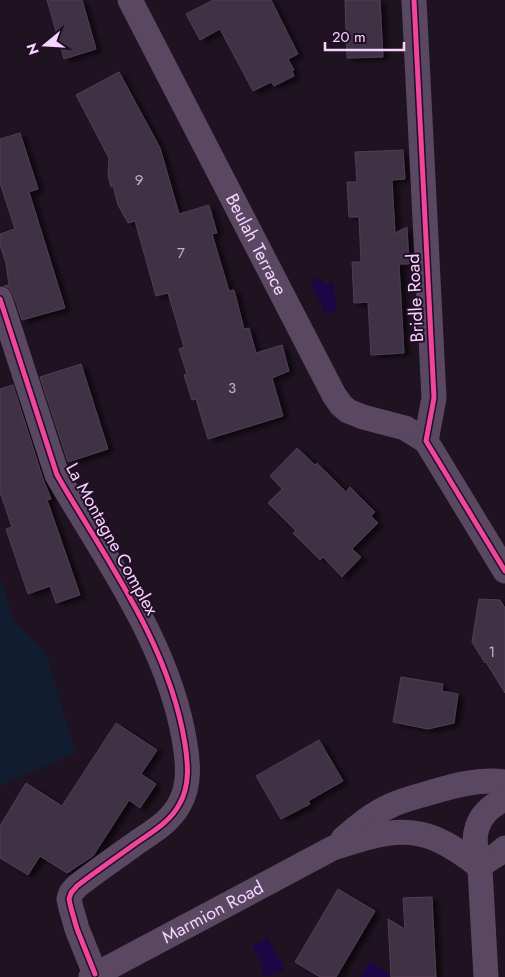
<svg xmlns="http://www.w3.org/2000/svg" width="505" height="977" viewBox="0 0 505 977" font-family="Jost,sans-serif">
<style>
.green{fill:#121c30}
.water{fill:#1a0744}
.building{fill:#403144;stroke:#513e55;filter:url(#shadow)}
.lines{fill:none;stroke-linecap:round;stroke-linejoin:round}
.street{stroke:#5a4862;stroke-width:25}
.cycleway-casing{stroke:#230d27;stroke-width:8}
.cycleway{stroke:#ed469a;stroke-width:5}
.labels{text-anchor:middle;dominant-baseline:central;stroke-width:4;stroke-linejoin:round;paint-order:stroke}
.number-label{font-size:15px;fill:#c8abd0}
.street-label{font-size:18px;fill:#f5d4ff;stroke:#230d27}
</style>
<defs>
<filter id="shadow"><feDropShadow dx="5.5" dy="3" stdDeviation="2.5" flood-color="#0009"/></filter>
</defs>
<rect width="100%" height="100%" fill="#1f1321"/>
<path class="green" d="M0,576L14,621L46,653L75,753L0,786Z"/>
<g class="water">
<path d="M320,277L325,285L333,281L337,309L326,315L310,282Z"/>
<path d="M268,938L285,969C278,973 270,977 263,975L262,971L264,968L252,946Z"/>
<path d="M370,961L390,974L388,977H360Z"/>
</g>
<g class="building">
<path d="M47,0H82L96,49L64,59Z"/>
<path d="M213,0H271L298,54L288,59L294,70L292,71L294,76L274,86L271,82L253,91L220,29L200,40L186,14Z"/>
<path d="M345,0H380L383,57L347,58Z"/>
<path d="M119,72L160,148L179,214L209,205L217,233L212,234L229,291L234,290L244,329L249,328L256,353L282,345L289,371L272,378L283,416L208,439L196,399L192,400L184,375L187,374L179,349L184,347L168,293L156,296L135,221L128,223L118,205L113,186L111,187L108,175L109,158L76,95Z"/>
<path d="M20,133L38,189L29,192L65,308L22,320L13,294L10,289L4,286L9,285L6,263L0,245V234L15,229L0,183V139Z"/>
<path d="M403,150L405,179L392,180L395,233L407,227L409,264H399L404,353L371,355L368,302L354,303L352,262H361L359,217H349L347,182H357L355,152Z"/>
<path d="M81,364L108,449L68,462L40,377Z"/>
<path d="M13,385L43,479L51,499L47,500L80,595L56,603L50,586L28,594L6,529L12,527L0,492V389Z"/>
<path d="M297,448L315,465L317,463L346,492L350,487L375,512L371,516L378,523L352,549L361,557L342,577L323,557L320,560L293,533L296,531L268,503L282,489L270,476Z"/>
<path d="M479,599L500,600L505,608V693L486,662L485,663L472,642Z"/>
<path d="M401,677L443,684L442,691L458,694L454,723L428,729L393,722Z"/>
<path d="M116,723L157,750L141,774L156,784L140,808L129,800L93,856L67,873L40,856L28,875L0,858V826L26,783L62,806Z"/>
<path d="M319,740L343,781L308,801L310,804L281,819L256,776Z"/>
<path d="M338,889L375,911L336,977H320L295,962Z"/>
<path d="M432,897L436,977H391L388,919L405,929L403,898Z"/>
</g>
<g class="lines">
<g class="street">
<path id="s1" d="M130,0L334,395L341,405L348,411L363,417L405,428L426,441"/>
<path d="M414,0L434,398L426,441L505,571"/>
<path d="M0,299L57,475L64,487C112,568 170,649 185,744C188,763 190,785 180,803C170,823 150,833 132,846C114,859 95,872 77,886L71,893L69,899L71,908L77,929L95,974"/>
<path d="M343,839C357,827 372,814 390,806C400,801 411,798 422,795C449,787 477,778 505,782"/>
<path d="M479,866L498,854L505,848"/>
<path id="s2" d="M91,977L333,848C367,837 401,824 436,839C452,846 466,856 479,866"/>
<path d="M486,977C484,941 482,905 480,869C479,854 472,844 477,828C481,814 492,805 505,799"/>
</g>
<g class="cycleway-casing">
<g id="cycleway">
<path d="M414,0L434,398L426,441L505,571"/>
<path d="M0,299L57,475L64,487C112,568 170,649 185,744C188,763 190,785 180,803C170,823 150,833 132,846C114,859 95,872 77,886L71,893L69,899L71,908L77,929L95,974"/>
</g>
</g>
<use href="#cycleway" class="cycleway"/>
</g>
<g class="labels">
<g class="number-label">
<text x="139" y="180">9</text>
<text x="181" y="253">7</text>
<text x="232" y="388">3</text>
<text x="492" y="652">1</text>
</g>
<g class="street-label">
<text stroke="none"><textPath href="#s1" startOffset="275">Beulah Terrace</textPath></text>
<text transform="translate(415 298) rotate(-93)">Bridle Road</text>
<text transform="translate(112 539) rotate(61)">La Montagne Complex</text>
<text stroke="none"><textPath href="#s2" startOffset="138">Marmion Road</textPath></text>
</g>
</g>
<g transform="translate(45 45) rotate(252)" stroke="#230d27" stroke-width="4" paint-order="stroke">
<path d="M0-4L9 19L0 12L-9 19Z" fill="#f5d4ff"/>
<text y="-8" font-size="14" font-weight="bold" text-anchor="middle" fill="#f5d4ff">N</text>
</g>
<path d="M325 42v8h79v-8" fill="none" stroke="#f5d4ff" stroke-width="2.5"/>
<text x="332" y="42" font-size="15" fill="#f5d4ff" stroke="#230d27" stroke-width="4" paint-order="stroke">20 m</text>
</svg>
